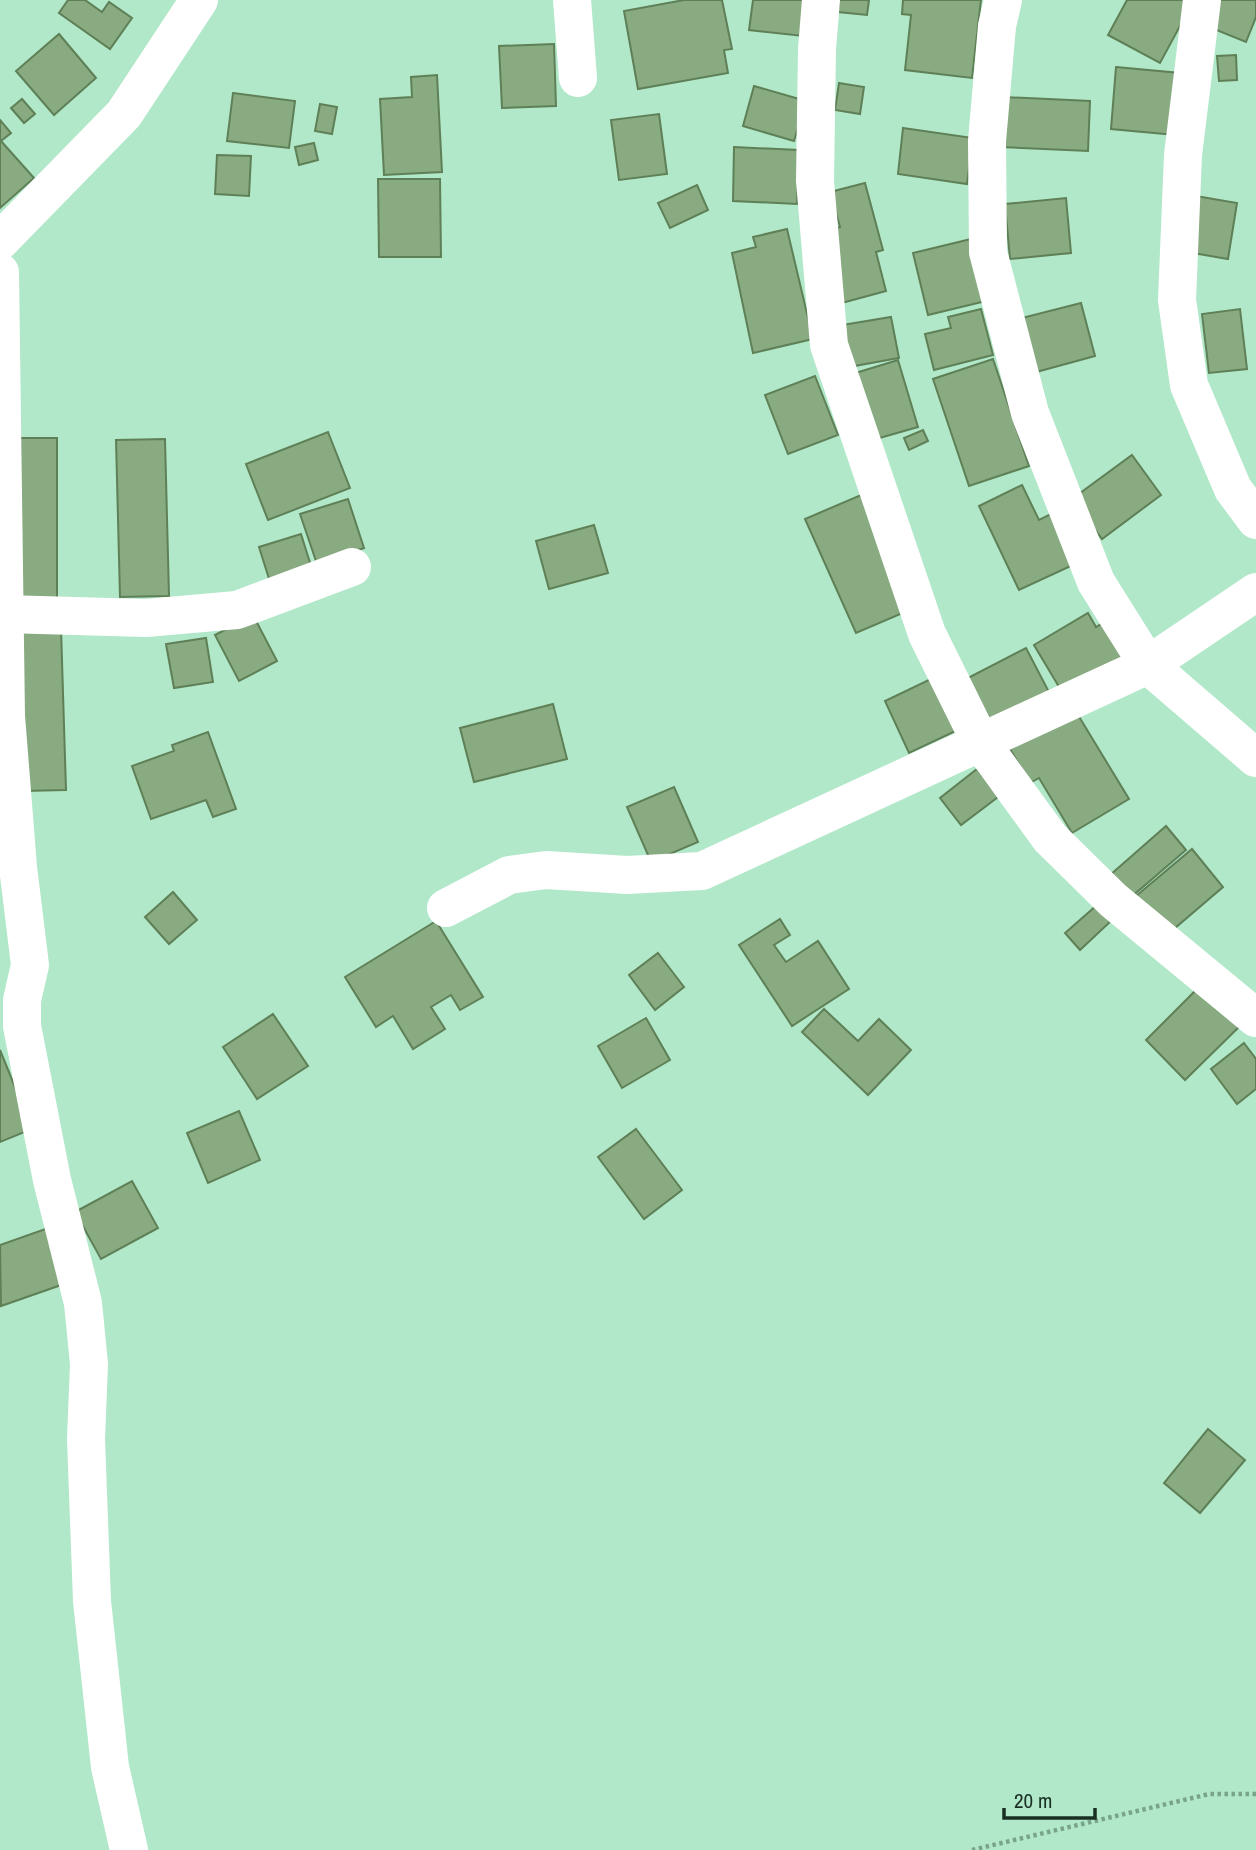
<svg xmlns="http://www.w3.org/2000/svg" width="1256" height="1850" viewBox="0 0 1256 1850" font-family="'Archivo Narrow',sans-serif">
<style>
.building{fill:#88ab81;stroke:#5f8057;stroke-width:2}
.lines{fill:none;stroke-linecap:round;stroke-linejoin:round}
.path{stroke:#79a48c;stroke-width:4.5;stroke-dasharray:3.5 3.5;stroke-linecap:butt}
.minor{stroke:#fff;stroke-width:38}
</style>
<rect width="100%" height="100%" fill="#b1e8c9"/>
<g class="building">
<path d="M68,0H85L102,12L109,2L132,18L110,49L59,13Z"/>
<path d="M684,0H722L732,49L724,50L728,73L638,89L624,11Z"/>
<path d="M753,0H807L803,36L749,30Z"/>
<path d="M839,0H869L867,15L838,12Z"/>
<path d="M903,0H981L972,78L905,70L911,15L902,14Z"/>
<path d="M1127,0H1194L1160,63L1108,35Z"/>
<path d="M1220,0H1256V17L1246,42L1209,27Z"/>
<path d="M59,34L96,78L54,115L16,71Z"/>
<path d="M554,44L556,106L502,108L499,46Z"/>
<path d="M1236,55L1237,80L1219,81L1217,56Z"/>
<path d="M1116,67L1180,73L1175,135L1111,129Z"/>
<path d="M437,75L442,172L384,175L380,99L412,97L411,77Z"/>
<path d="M839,83L864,87L860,114L835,110Z"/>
<path d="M754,86L806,101L794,141L743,126Z"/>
<path d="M233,93L295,101L289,148L227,141Z"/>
<path d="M1003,97L1090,101L1088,151L1001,147Z"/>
<path d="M22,99L35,114L24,123L11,108Z"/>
<path d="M320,104L337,107L332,134L315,131Z"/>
<path d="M659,114L667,174L619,180L611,120Z"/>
<path d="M0,120L11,133L1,141L34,178L0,208Z"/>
<path d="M903,128L973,138L967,184L898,174Z"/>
<path d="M314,143L318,160L299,165L295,147Z"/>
<path d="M734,147L799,150L797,204L733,201Z"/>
<path d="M217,155L251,156L249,196L215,194Z"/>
<path d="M378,179H440L441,257H379Z"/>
<path d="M865,183L883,250L876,252L886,291L838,304L818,233L840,227L830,192Z"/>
<path d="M697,185L708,210L670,228L658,203Z"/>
<path d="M1196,196L1237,203L1228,259L1187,252Z"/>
<path d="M1066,198L1071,253L1010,259L1005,204Z"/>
<path d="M787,229L813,339L753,353L732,253L756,247L753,237Z"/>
<path d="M971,239L986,301L928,315L913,253Z"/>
<path d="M1081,303L1095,356L1029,374L1014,320Z"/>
<path d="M981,309L993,355L934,370L925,334L951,328L948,317Z"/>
<path d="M1240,309L1247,369L1209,373L1202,314Z"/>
<path d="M891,317L899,358L849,367L842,325Z"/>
<path d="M993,359L1029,466L969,486L933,379Z"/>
<path d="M898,360L918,427L869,441L849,375Z"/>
<path d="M815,376L838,435L788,454L765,395Z"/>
<path d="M923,430L928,441L909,450L904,438Z"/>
<path d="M328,432L350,488L268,520L246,464Z"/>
<path d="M19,438H57V598H20Z"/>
<path d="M165,439L169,596L120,597L116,440Z"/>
<path d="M1132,455L1161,495L1102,539L1072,499Z"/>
<path d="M1022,485L1039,520L1051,514L1075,564L1019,590L979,506Z"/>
<path d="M861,495L912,609L856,633L805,519Z"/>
<path d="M348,499L364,548L317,564L300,514Z"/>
<path d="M594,525L608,573L549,589L536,541Z"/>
<path d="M301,534L312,569L270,582L259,547Z"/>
<path d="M1088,613L1096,627L1111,618L1131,651L1062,692L1034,645Z"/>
<path d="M253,615L277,661L239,681L215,635Z"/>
<path d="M61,628L66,790L23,791L19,629Z"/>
<path d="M206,638L213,682L174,688L166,644Z"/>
<path d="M1026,648L1050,694L992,724L968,678Z"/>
<path d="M937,676L962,728L909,753L885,701Z"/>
<path d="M553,704L567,759L474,782L460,728Z"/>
<path d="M1075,710L1129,799L1072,833L1039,778L1030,783L1010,749Z"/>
<path d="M208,732L236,809L213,817L206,800L151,819L132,766L174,751L172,745Z"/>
<path d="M977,769L998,797L961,825L940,798Z"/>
<path d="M674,787L698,842L651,862L627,807Z"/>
<path d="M1166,826L1186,850L1130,898L1110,875Z"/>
<path d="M1192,849L1223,887L1168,934L1136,896Z"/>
<path d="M173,892L197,920L169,944L145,917Z"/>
<path d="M1097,905L1111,921L1080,950L1065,933Z"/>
<path d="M780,919L790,935L774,945L786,962L818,941L849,989L792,1026L739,945Z"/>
<path d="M436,921L483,997L460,1010L451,995L431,1007L445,1029L413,1049L393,1016L376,1027L345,977Z"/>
<path d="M658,953L684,987L655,1010L629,975Z"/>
<path d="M1201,985L1241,1025L1185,1080L1146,1040Z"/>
<path d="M824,1009L858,1041L879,1019L911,1050L868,1095L802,1032Z"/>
<path d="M273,1014L308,1066L257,1099L223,1047Z"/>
<path d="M646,1018L670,1060L622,1088L598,1046Z"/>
<path d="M1244,1043L1256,1059V1089L1237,1104L1211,1069Z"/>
<path d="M0,1050L32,1129L0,1142Z"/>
<path d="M239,1111L260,1160L208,1183L187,1133Z"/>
<path d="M636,1129L682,1190L644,1219L598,1157Z"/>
<path d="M132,1181L158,1228L101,1259L75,1212Z"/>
<path d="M51,1227L64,1284L1,1306L0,1245Z"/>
<path d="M1208,1429L1245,1460L1200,1513L1164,1483Z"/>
</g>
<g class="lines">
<path class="path" d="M972,1850L1209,1794H1256"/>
<g class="minor">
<path d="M572,0L578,78"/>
<path d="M821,0L817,49L815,181L829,345L927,634L981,743L1050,838L1113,900L1256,1018"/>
<path d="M1003,0L997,26L987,141L988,252L1030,413L1096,582L1148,665L1256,758"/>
<path d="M1202,0L1183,155L1177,300L1189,385L1233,489L1256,520"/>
<path d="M0,241L124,114L199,0"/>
<path d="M0,272L6,716L18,867L30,965L22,1000V1026L52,1180L83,1303L89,1364L86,1439L92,1601L110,1767L129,1850"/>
<path d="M4,614L146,618L237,610L352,567"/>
<path d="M446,908L509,875L546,870L627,875L702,871L1148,665L1256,592"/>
</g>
</g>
<path d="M1004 1808v10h91v-10" fill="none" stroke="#192f23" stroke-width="3.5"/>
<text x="1014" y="1808" font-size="21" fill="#192f23" stroke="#b1e8c9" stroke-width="5" paint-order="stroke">20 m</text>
</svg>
